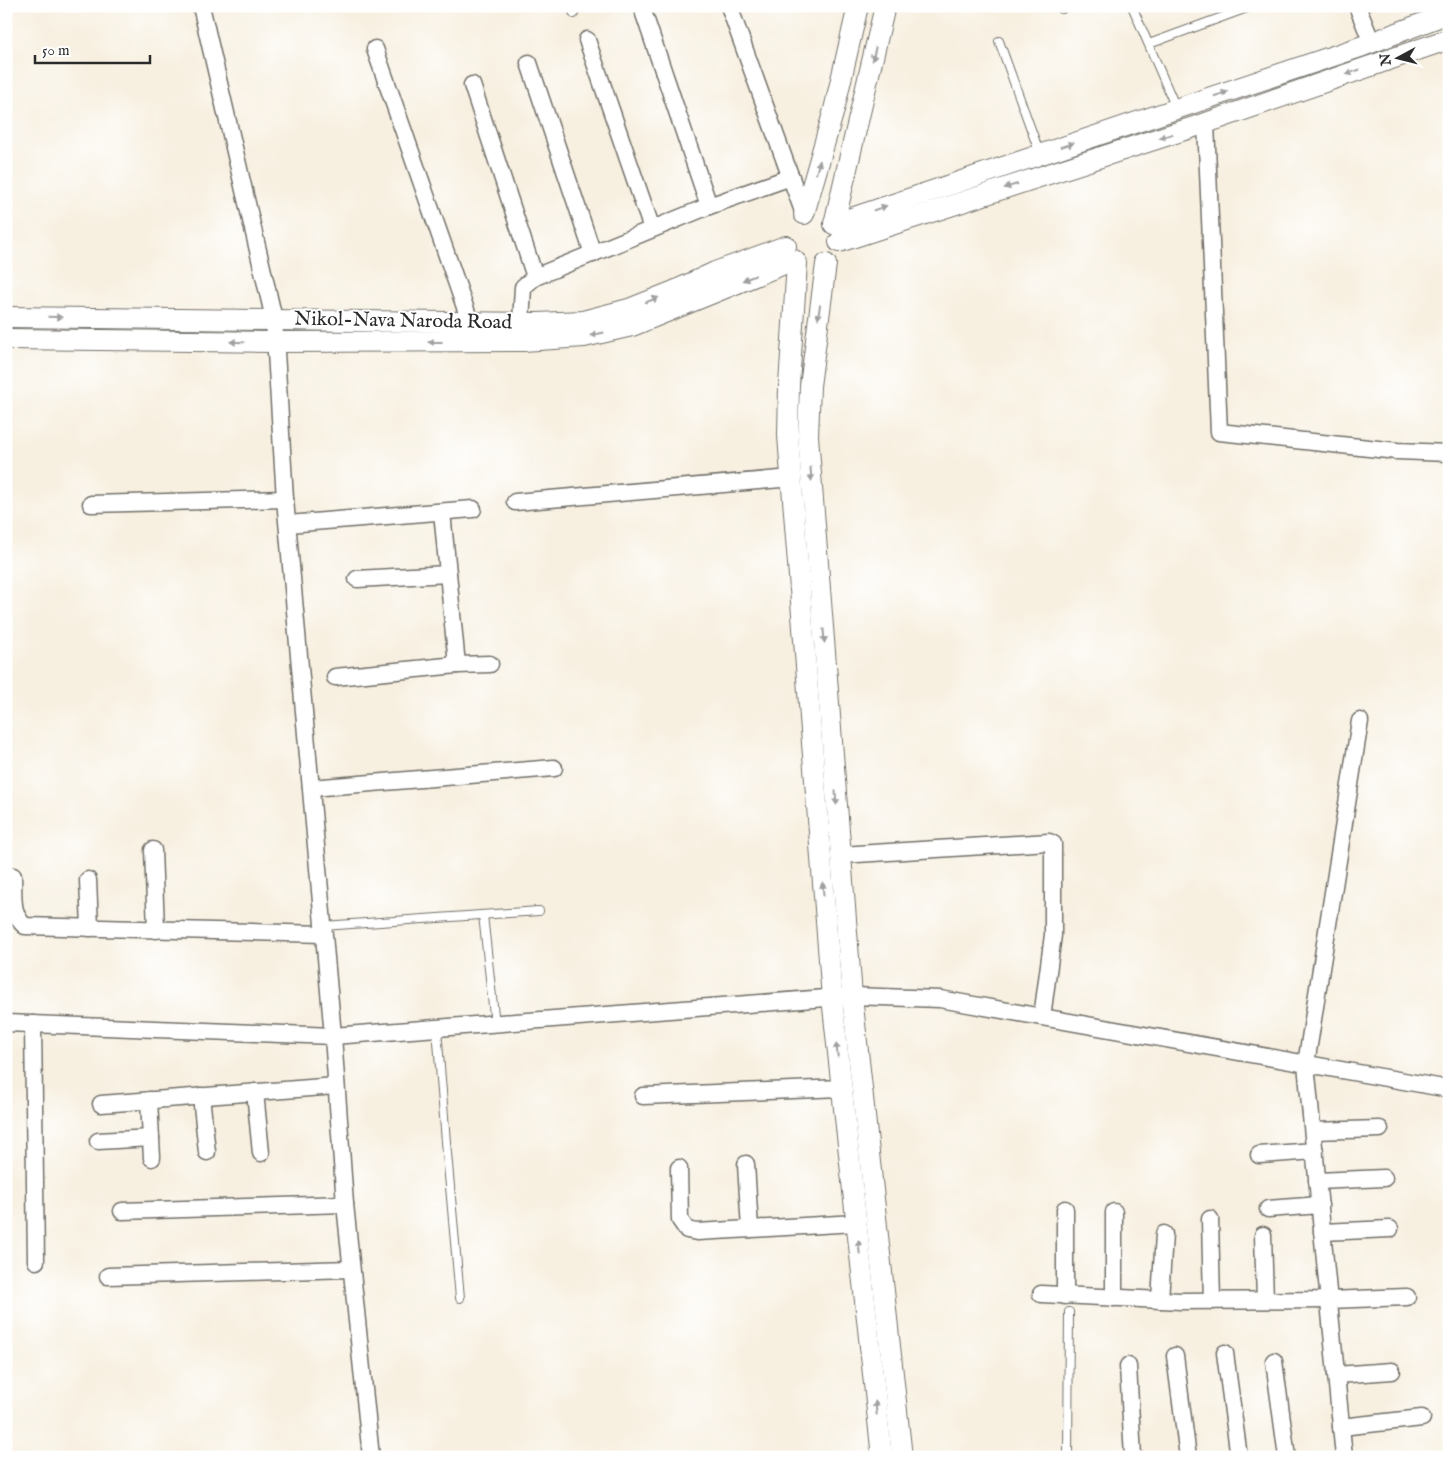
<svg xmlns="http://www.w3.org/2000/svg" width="1455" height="1463" viewBox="0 0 1455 1463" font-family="'IM FELL English',serif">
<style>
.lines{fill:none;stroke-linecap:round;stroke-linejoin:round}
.service-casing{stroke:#72706a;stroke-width:10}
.minor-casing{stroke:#72706a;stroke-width:19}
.tertiary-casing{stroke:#72706a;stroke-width:22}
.service{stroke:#fff;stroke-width:8}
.minor{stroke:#fff;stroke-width:16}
.tertiary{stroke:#fff;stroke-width:20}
.oneway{fill:#a0a0a0}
.labels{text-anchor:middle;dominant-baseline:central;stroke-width:4;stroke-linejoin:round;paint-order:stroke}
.street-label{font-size:20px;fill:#2b2b2b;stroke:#fff}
</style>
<rect width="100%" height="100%" fill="#fff"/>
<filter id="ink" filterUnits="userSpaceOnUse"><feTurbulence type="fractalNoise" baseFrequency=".02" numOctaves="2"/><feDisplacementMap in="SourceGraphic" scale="10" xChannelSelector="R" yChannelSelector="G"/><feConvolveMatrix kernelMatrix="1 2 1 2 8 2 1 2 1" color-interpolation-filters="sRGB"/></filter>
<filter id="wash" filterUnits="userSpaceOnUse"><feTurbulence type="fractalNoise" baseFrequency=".0096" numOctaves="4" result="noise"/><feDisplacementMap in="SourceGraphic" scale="20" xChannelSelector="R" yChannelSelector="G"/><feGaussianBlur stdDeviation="1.12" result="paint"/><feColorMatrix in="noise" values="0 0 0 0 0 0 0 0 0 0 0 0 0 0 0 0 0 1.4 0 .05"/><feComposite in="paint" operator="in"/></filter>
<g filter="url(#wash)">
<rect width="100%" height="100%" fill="#f7efdf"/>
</g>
<g filter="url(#ink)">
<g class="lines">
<g class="service-casing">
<g id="service">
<path d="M571,6L574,14"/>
<path d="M1060,6L1062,9"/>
<path d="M1132,6L1176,108"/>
<path d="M999,41L1040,154"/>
<path d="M1149,44L1247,8"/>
<path d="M483,915L495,1024"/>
<path d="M323,926L539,911"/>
<path d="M437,1029L446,1142L460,1298"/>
<path d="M1068,1457L1069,1312"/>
</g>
</g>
<g class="minor-casing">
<g id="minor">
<path d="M201,6L274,319L285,499L333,1036L345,1204L371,1457"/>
<path d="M729,6L804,214"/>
<path d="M1357,6L1372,43"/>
<path d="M644,14L709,206"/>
<path d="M587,40L652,229"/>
<path d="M375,49L474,333"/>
<path d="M529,63L593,254"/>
<path d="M472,85L535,277L709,206L791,177"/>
<path d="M1206,123L1219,432L1397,451L1449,453"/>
<path d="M521,323L523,287L535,277"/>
<path d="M515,502L792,478"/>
<path d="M91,504L285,499"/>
<path d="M442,512L457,665L490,664"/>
<path d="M288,524L473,509"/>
<path d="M357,579L448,574"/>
<path d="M335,677L457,665"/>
<path d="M311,788L554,768"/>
<path d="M153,850L156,930"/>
<path d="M841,855L1049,842L1053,844V935L1042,1017"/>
<path d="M13,876C14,894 10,914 25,926L323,934"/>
<path d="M88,880L90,928"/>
<path d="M6,1023L333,1036L852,996L940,999L1449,1089"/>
<path d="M33,1024L36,1261"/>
<path d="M255,1092L261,1153"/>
<path d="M201,1096L207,1152"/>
<path d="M643,1096L841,1088"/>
<path d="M149,1100L152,1158"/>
<path d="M101,1104L336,1086"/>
<path d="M1313,1131L1380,1129"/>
<path d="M98,1141L151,1138"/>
<path d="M1259,1155L1315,1151"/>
<path d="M746,1164L750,1229"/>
<path d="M679,1168L680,1220L687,1230L697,1232L856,1223"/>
<path d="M1317,1181L1384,1178"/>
<path d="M1065,1209V1296"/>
<path d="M1268,1209L1320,1205"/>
<path d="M122,1211L345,1204"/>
<path d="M1210,1219L1212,1301"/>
<path d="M1322,1232L1390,1229"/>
<path d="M1263,1235L1265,1300"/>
<path d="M108,1276L351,1269"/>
<path d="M1041,1294L1181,1301L1329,1300L1407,1297"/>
<path d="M1114,1298V1212"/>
<path d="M1160,1300L1164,1234"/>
<path d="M1225,1353L1239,1457"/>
<path d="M1175,1356L1188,1457"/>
<path d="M1274,1361L1287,1457"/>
<path d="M1128,1366L1133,1457"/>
<path d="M1336,1375L1392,1371"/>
<path d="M1341,1427L1422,1418"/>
<path d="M1344,1457L1306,1064L1360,721"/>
</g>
</g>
<g class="tertiary-casing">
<g id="tertiary">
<path d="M804,214L834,110L858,6"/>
<path d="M834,224L1363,46L1449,13"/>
<path d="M834,224L885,6"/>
<path d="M839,242L1206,123L1449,39"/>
<path d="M797,263L789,385L788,436L832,998L882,1457"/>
<path d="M826,264L810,386L808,436L852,996L902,1457"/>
<path d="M6,317L537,323L583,321L629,309L674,291L715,272L786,246"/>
<path d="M6,339L275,342L523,341L584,337L632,326L794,260"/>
</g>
</g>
<use href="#service" class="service"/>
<use href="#minor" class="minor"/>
<use href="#tertiary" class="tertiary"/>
</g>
<defs><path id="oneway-solid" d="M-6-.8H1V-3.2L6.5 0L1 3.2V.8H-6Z" transform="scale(1.25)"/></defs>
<g class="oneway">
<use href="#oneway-solid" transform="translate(874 54) rotate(104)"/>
<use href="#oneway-solid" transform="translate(1353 72) rotate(161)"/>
<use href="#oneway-solid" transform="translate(1221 94) rotate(-18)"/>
<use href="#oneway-solid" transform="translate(1166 136) rotate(162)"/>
<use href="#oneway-solid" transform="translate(1067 145) rotate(-18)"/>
<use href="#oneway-solid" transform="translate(818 167) rotate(-74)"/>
<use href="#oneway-solid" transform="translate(1011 186) rotate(162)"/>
<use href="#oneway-solid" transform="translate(880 208) rotate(-19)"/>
<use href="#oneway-solid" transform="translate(749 278) rotate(158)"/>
<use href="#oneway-solid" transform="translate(652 300) rotate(-21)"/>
<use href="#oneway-solid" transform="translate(819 312) rotate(98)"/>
<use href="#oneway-solid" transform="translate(55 317) rotate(1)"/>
<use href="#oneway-solid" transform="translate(597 334) rotate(168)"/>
<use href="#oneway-solid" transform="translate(237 342) rotate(-179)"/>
<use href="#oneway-solid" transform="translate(435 342) rotate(180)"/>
<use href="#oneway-solid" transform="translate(811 474) rotate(86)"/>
<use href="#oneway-solid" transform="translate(824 636) rotate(86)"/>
<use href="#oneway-solid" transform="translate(836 798) rotate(86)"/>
<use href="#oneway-solid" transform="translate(823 889) rotate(-94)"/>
<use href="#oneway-solid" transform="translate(837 1050) rotate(-96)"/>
<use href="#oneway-solid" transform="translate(859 1247) rotate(-96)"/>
<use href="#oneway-solid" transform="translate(876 1408) rotate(-96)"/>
</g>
</g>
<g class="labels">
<g class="street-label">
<text transform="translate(403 321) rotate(1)">Nikol-Nava Naroda Road</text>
</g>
</g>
<rect width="1455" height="1463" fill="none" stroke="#fff" stroke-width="25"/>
<g transform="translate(1398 58) rotate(263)" stroke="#ffffff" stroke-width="4" paint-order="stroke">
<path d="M0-4L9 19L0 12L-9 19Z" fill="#2b2b2b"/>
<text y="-8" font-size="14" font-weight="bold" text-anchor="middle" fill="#2b2b2b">N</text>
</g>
<path d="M35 55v8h115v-8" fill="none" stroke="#2b2b2b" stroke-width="2.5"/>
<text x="42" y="55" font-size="15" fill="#2b2b2b" stroke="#ffffff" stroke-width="4" paint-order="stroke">50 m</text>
</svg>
